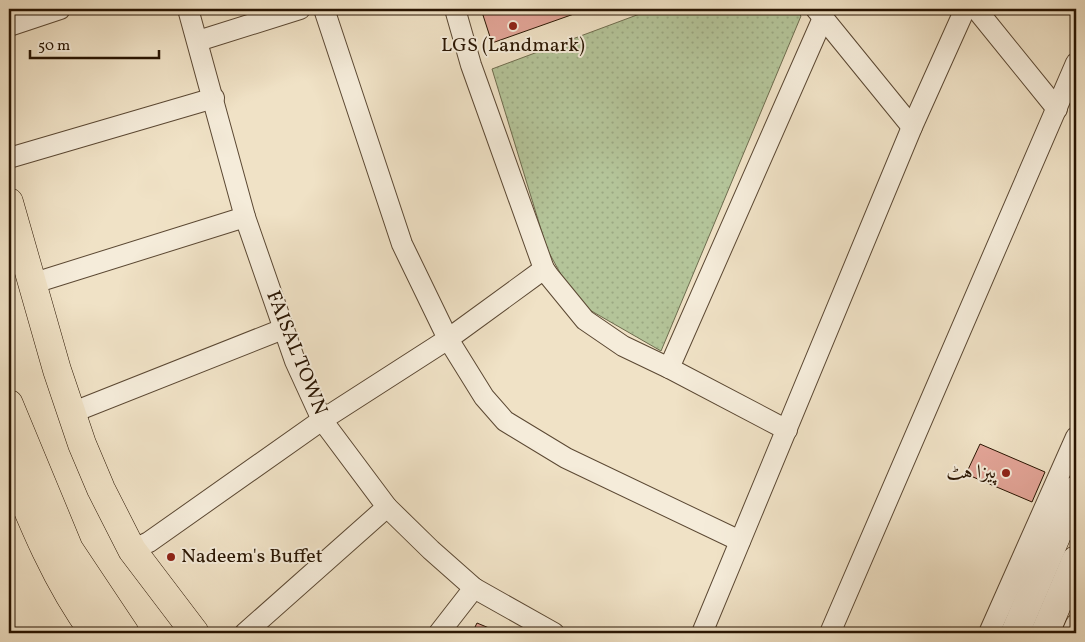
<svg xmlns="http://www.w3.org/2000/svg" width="1085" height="642" viewBox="0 0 1085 642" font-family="Vollkorn,Amiri,serif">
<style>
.park{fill:url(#park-dots);stroke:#6e6c4e}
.building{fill:#e3a598;stroke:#291502}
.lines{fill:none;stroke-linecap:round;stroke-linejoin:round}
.minor-casing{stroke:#5b4833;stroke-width:22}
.secondary-casing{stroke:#291502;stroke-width:29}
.primary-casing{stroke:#291502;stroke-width:29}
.minor{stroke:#f5ecda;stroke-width:20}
.secondary{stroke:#f5ecda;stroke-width:28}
.primary{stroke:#f0e2c6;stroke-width:28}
.poi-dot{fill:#8f2418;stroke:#f5ecda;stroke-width:2}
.labels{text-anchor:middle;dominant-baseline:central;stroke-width:4;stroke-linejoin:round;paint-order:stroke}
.poi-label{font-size:20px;fill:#291502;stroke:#f5ecda}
.street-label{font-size:20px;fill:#291502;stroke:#f5ecda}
</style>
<defs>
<pattern id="park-dots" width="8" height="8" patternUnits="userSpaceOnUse" patternTransform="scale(1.25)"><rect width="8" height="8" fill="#b4c499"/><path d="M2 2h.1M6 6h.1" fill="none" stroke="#9ba882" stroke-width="1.8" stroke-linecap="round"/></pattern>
</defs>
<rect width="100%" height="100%" fill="#f0e2c6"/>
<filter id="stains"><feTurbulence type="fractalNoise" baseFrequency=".004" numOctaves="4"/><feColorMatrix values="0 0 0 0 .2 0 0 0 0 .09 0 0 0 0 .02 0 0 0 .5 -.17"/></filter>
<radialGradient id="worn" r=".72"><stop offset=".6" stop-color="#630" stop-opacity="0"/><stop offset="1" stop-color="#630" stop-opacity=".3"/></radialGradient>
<path class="park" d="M653,9H795L801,16L661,351L588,309L564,280L547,249L492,69Z"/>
<g class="building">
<path d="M481,9H588L492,43Z"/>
<path d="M980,444L1045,472L1032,502L966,474Z"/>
<path d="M477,623L501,633H472Z"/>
</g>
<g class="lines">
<g class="minor-casing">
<g id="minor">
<path d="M188,9L245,217L295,361L322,420L387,507L431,550L474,588L554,633"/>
<path d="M324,9L402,244L448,339L484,397L505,421L566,458L740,541"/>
<path d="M455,9L471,65L544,269L549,276L585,320L623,346L669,368L787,430"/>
<path d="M816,9L912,127"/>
<path d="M976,9L1057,109"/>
<path d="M9,26L60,9"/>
<path d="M198,41L300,9"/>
<path d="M9,158L214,98"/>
<path d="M31,284L245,217"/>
<path d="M669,368L823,18"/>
<path d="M71,413L283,329"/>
<path d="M132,550L149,542L322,420L448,339L544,269"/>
<path d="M245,633L387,507"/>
<path d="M439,633L474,588"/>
<path d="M702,633L912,127L965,9"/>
<path d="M830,633L1076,63"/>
<path d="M989,633L1076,437"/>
<path d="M1072,633L1076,624"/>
</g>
</g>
<g class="secondary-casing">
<g id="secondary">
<path d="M1015,633L1076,490"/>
<path d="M1045,633L1076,560"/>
</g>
</g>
<g class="primary-casing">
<g id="primary">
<path d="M9,202L57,370L82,444L101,489L132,550L195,633"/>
<path d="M9,404L69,549L125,633"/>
<path d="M9,464C32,522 57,583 94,633"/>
</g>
</g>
<use href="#minor" class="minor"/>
<use href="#secondary" class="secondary"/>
<use href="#primary" class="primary"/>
</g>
<g class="poi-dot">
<circle cx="513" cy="26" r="5"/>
<circle cx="1006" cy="473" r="5"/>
<circle cx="171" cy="557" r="5"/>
</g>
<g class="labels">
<g class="poi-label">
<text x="513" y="46">LGS (Landmark)</text>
<text x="996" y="473" text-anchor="end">پیزا ہٹ</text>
<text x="181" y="557" text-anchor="start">Nadeem's Buffet</text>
</g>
<g class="street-label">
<text transform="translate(296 353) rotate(68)">FAISAL TOWN</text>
</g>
</g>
<rect width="1085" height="642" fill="none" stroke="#f0e2c6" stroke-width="30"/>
<rect x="10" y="10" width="1065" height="622" fill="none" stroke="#291502" stroke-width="2.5"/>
<rect x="15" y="15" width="1055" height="612" fill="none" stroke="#291502"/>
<path d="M30 50v8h129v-8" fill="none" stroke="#291502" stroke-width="2.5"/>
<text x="38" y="50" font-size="15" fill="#291502" stroke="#f5ecda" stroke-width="4" paint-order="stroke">50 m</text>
<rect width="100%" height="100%" filter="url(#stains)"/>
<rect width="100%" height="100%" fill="url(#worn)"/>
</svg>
